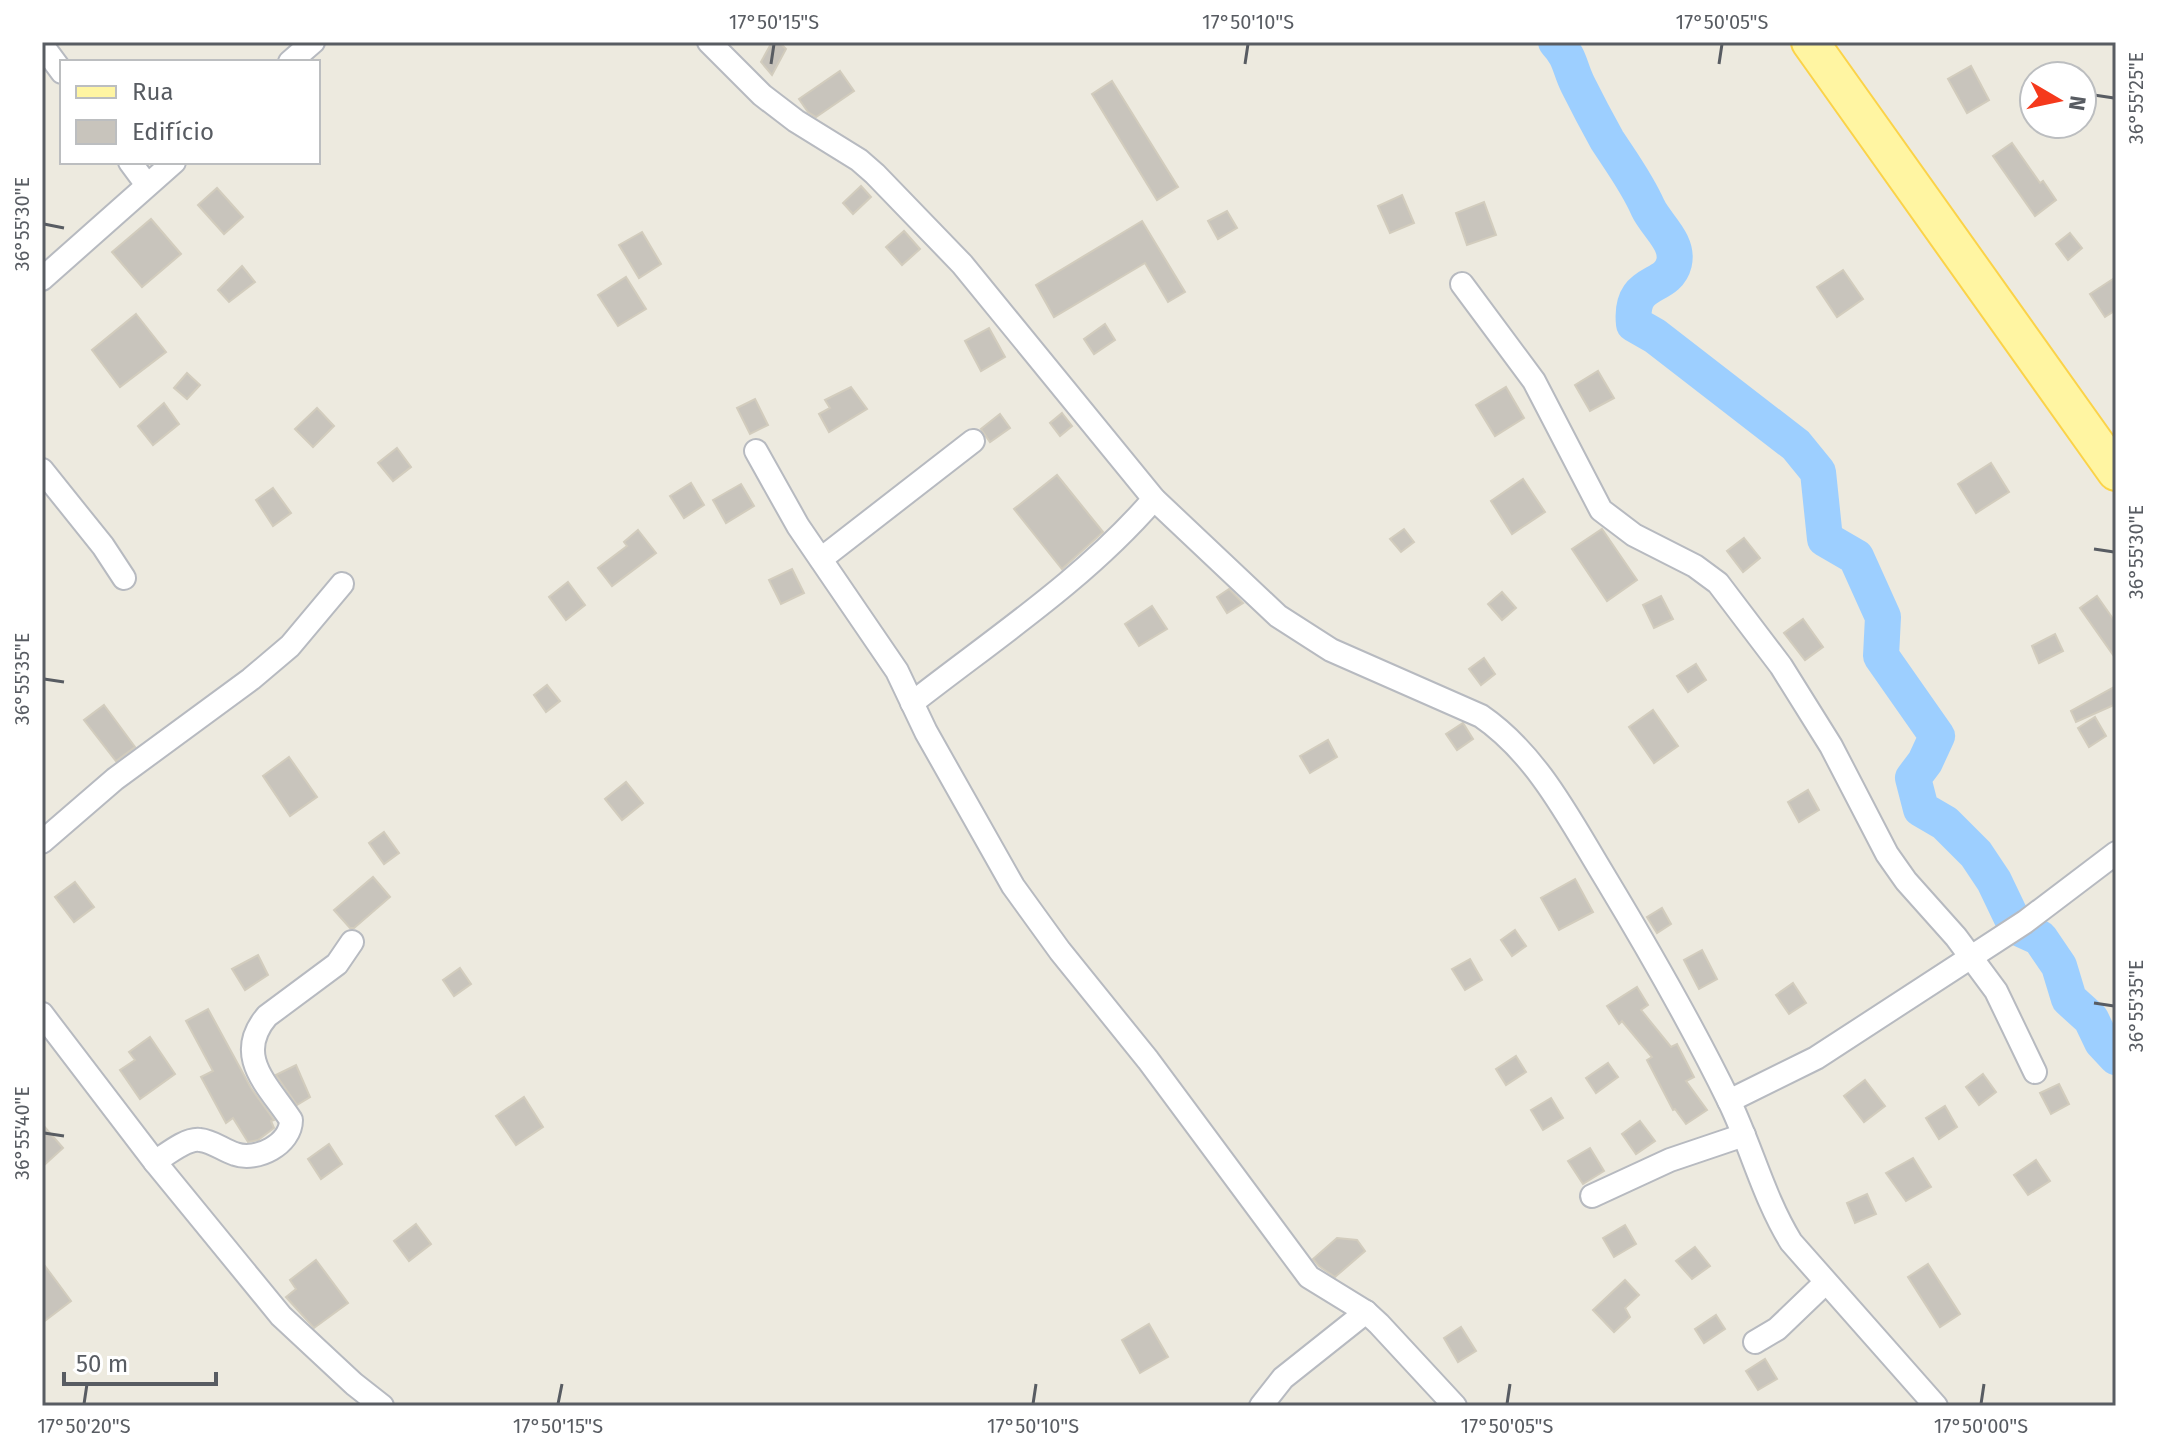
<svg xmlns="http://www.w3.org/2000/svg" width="2158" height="1448" viewBox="0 0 2158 1448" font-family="'Fira Sans',sans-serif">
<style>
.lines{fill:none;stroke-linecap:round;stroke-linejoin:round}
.river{stroke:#9dcfff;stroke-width:36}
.building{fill:#c8c4bc;stroke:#d2ccbd;stroke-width:2}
.minor-casing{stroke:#b7bac0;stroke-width:26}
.primary-casing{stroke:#fbd349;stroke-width:40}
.minor{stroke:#fff;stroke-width:22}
.primary{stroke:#fff5a2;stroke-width:36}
.ticks{fill:none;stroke:#585c62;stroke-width:3}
.neatline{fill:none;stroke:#585c62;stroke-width:3}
.ticks-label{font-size:20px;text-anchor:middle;fill:#585c62}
</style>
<rect width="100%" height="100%" fill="#edeadf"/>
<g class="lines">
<path class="river" d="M1556,42C1571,58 1569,67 1578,85C1587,103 1597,122 1607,140C1622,163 1637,183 1648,208C1656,225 1679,242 1674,263C1667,291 1629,277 1634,324L1655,336L1796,445L1818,472L1825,539L1856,557L1883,617L1881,656L1937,736L1925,762L1913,778L1921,809L1945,823L1976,854L1994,881L2016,927L2040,938L2059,966L2069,999L2091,1019L2102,1042L2116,1057"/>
</g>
<g class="building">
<path d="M772,42H779L786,49L772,75L761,62Z"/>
<path d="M1971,66L1989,100L1967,113L1948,79Z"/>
<path d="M840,71L854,91L816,117L808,112L799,99Z"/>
<path d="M1112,81L1178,187L1157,200L1092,94Z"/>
<path d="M2012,143L2040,183L2043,181L2056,200L2035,216L1993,156Z"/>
<path d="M861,186L871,197L853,214L843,203Z"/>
<path d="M217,188L243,217L224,234L198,205Z"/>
<path d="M1402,195L1414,223L1390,233L1378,206Z"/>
<path d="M1484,202L1496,235L1467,245L1456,213Z"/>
<path d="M1227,211L1237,228L1218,239L1208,221Z"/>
<path d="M151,219L181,254L142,287L112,252Z"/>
<path d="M1142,221L1185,292L1168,302L1145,263L1054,317L1036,285Z"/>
<path d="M904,231L920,249L902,265L886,247Z"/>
<path d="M642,232L661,264L639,278L619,245Z"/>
<path d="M2070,233L2082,248L2068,260L2056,244Z"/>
<path d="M242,266L255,282L229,302L218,290Z"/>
<path d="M1843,270L1863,299L1837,317L1817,287Z"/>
<path d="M626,277L646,309L618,326L598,295Z"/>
<path d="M2116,277V310L2105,317L2090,294Z"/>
<path d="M136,314L166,352L120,387L92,350Z"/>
<path d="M1105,324L1115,340L1094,354L1084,339Z"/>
<path d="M989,328L1005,357L981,371L965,341Z"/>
<path d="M1598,371L1614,398L1590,411L1575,385Z"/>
<path d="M187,373L200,385L187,399L174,388Z"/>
<path d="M851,387L867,409L829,432L819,414L830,408L825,400Z"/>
<path d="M1506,387L1524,418L1495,436L1476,405Z"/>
<path d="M755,399L768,425L750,434L737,408Z"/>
<path d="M164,403L179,424L153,445L138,426Z"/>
<path d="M317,408L334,426L313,447L295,429Z"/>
<path d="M1062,413L1072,426L1060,436L1050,423Z"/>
<path d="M1000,414L1010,428L990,442L981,429Z"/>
<path d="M397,448L411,467L393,481L378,463Z"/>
<path d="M1991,463L2009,492L1976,513L1958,484Z"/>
<path d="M1057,475L1103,532L1062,569L1014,509Z"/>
<path d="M1523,479L1545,512L1512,534L1491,501Z"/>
<path d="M691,483L704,505L684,518L670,496Z"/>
<path d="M741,484L754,506L726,523L713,500Z"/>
<path d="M273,488L291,513L273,526L256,500Z"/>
<path d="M1404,529L1414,542L1401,552L1390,539Z"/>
<path d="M1602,529L1637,580L1607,601L1572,549Z"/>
<path d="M638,530L656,553L612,586L598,568L627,546L624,542Z"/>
<path d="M1744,538L1760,558L1743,572L1727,551Z"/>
<path d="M792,569L804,593L781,604L769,580Z"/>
<path d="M568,582L585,605L566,620L549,597Z"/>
<path d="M1229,589L1243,603L1227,613L1217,597Z"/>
<path d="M1502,592L1516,608L1502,620L1488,604Z"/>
<path d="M1661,596L1673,619L1654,628L1643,605Z"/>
<path d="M2097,596L2116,623V659L2080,608Z"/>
<path d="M1152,606L1167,629L1139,646L1125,624Z"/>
<path d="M1803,619L1823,647L1805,660L1784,633Z"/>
<path d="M2055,634L2063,651L2039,663L2032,646Z"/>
<path d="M1484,658L1495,674L1481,685L1469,669Z"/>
<path d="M1696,664L1706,680L1688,692L1677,676Z"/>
<path d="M547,685L560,701L546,712L534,695Z"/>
<path d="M2116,686V704L2076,722L2071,711Z"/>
<path d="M104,705L135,747L116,761L84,720Z"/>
<path d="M1653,710L1678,746L1654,763L1629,727Z"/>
<path d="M2095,717L2106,736L2089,747L2078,728Z"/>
<path d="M1463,723L1473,739L1457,750L1446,734Z"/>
<path d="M1328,740L1337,757L1310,773L1300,756Z"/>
<path d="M289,757L317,797L290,816L263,776Z"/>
<path d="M626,782L643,803L622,820L605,799Z"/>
<path d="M1808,790L1819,810L1799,822L1788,802Z"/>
<path d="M384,832L399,853L384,864L369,843Z"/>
<path d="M373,877L390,897L354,928H350L334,910Z"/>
<path d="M1575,879L1593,912L1559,930L1541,898Z"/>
<path d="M75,882L94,907L74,922L55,897Z"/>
<path d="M1662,908L1671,924L1657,933L1647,917Z"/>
<path d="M1515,930L1526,946L1512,956L1501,940Z"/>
<path d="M1702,950L1717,979L1699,989L1684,960Z"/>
<path d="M258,955L268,975L245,990L232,969Z"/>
<path d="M1470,959L1482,980L1465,990L1452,969Z"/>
<path d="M460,968L471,984L454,996L443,980Z"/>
<path d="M1793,983L1806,1003L1789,1014L1776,995Z"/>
<path d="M1637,987L1648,1005L1641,1010L1671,1047L1677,1044L1694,1077L1686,1081L1707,1110L1686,1124L1675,1109L1673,1110L1647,1060L1652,1057L1622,1021L1619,1024L1607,1006Z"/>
<path d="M208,1009L251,1088L274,1120L271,1121L274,1128L258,1140L248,1142L233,1118L226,1123L201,1077L213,1071L186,1021Z"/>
<path d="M150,1037L175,1074L140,1099L120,1070L135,1060L129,1052Z"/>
<path d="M1516,1056L1526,1072L1506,1085L1496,1069Z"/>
<path d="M1608,1063L1618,1077L1596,1093L1586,1078Z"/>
<path d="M296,1065L310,1097L297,1105L276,1075Z"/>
<path d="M1983,1074L1996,1092L1979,1105L1966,1087Z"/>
<path d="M1865,1080L1885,1106L1864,1122L1844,1096Z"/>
<path d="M2059,1084L2069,1104L2051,1114L2040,1093Z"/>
<path d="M524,1097L543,1127L516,1145L496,1116Z"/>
<path d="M1551,1098L1563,1118L1543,1130L1531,1110Z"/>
<path d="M1945,1106L1957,1127L1939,1139L1926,1118Z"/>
<path d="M1640,1121L1655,1141L1636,1154L1622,1134Z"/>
<path d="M42,1124L63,1148L42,1167Z"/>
<path d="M329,1144L342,1164L321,1179L308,1159Z"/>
<path d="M1590,1148L1604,1171L1583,1184L1568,1161Z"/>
<path d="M1913,1158L1931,1187L1906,1201L1886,1173Z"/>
<path d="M2036,1160L2050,1181L2028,1195L2014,1175Z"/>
<path d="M1867,1194L1876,1214L1855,1223L1847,1203Z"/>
<path d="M416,1224L431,1244L409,1261L394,1241Z"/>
<path d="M1625,1225L1636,1244L1614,1257L1603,1238Z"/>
<path d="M1337,1238L1357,1240L1365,1251L1335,1277L1319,1266L1313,1259Z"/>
<path d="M1695,1247L1710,1266L1692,1279L1676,1261Z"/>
<path d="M316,1260L348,1303L314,1328L286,1297L296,1289L290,1280Z"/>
<path d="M42,1262L71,1301L42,1323Z"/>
<path d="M1928,1264L1960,1314L1940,1327L1908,1277Z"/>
<path d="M1625,1280L1639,1295L1625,1308L1630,1317L1614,1332L1593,1310Z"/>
<path d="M1716,1315L1725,1329L1704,1343L1695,1329Z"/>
<path d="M1149,1324L1168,1357L1140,1373L1122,1340Z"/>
<path d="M1461,1327L1476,1351L1458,1362L1444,1338Z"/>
<path d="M1765,1359L1777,1379L1758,1390L1746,1371Z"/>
</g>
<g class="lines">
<g class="minor-casing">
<g id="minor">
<path d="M709,42L762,95L796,121L859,160L875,174L962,264L1154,499L1278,616L1331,650L1481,716C1538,755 1571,822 1606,879C1650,952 1693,1027 1730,1103C1752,1149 1764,1198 1791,1242L1936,1406"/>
<path d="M42,45L62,72"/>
<path d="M290,62L313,42"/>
<path d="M130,162L147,185"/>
<path d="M42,279L174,162"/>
<path d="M1462,284L1534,381L1601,510L1634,535L1695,566L1718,583L1781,666L1831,746L1887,854L1906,881L1956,937L1996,991L2035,1072"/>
<path d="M756,451L798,526L897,671L926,732L1013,886L1060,951L1148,1060L1309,1277L1366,1312L1379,1324L1455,1406"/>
<path d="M42,470L103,546L124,578"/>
<path d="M821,559L973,441"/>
<path d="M912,703C995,638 1085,579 1154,499"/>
<path d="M42,842L115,779L251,679L290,646L342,584"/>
<path d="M42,1014L155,1162L281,1316L354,1384L382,1406"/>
<path d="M1729,1101L1816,1058L2025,922L2116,853"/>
<path d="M155,1162C166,1155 186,1138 200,1140C212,1141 223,1150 235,1154C257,1162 291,1144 291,1120C268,1085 233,1056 267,1016L337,964L352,942"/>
<path d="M1592,1196L1670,1160L1744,1135"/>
<path d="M1755,1342L1777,1329L1825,1283"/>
<path d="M1261,1406L1283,1378L1366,1312"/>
</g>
</g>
<g class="primary-casing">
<path id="primary" d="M1810,42L2116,472"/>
</g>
<use href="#minor" class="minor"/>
<use href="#primary" class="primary"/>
</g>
<path class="ticks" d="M771,64L774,44M1245,64L1248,44M1719,64L1722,44M2094,95L2114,98M44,224L64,228M2094,549L2114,552M44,679L64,682M2094,1003L2114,1006M44,1133L64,1136M84,1404L87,1384M558,1404L562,1384M1033,1404L1036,1384M1507,1404L1510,1384M1981,1404L1984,1384"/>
<rect width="2158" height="1448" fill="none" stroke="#ffffff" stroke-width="88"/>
<rect x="60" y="60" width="260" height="104" fill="#ffffff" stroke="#bcbec0" stroke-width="2"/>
<rect x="76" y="86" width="40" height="12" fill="#fff5a2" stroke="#bcbec0" stroke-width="2"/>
<text x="132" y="100" font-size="24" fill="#585c62">Rua</text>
<rect x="76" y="120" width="40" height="24" fill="#c8c4bc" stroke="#bcbec0" stroke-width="2"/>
<text x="132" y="140" font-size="24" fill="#585c62">Edifício</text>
<g transform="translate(2058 100) rotate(99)"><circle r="38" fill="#ffffff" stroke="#bcbec0" stroke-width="2"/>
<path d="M0-6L14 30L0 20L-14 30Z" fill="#f5391c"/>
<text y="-12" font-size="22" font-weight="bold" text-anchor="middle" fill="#585c62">N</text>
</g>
<path d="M64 1372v12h152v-12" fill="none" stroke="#585c62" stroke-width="4"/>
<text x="76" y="1372" font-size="24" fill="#585c62" stroke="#ffffff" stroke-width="6" paint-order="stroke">50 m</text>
<rect x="44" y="44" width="2070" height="1360" class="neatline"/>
<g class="ticks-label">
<text x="774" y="29">17°50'15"S</text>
<text x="1248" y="29">17°50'10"S</text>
<text x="1722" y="29">17°50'05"S</text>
<text transform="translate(2136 98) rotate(-90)" y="7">36°55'25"E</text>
<text transform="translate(22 224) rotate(-90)" y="7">36°55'30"E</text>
<text transform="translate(2136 552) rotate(-90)" y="7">36°55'30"E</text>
<text transform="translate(22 679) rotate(-90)" y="7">36°55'35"E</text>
<text transform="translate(2136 1006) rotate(-90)" y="7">36°55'35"E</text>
<text transform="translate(22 1133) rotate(-90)" y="7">36°55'40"E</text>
<text x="84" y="1433">17°50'20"S</text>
<text x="558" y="1433">17°50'15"S</text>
<text x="1033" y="1433">17°50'10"S</text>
<text x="1507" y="1433">17°50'05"S</text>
<text x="1981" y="1433">17°50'00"S</text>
</g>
</svg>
